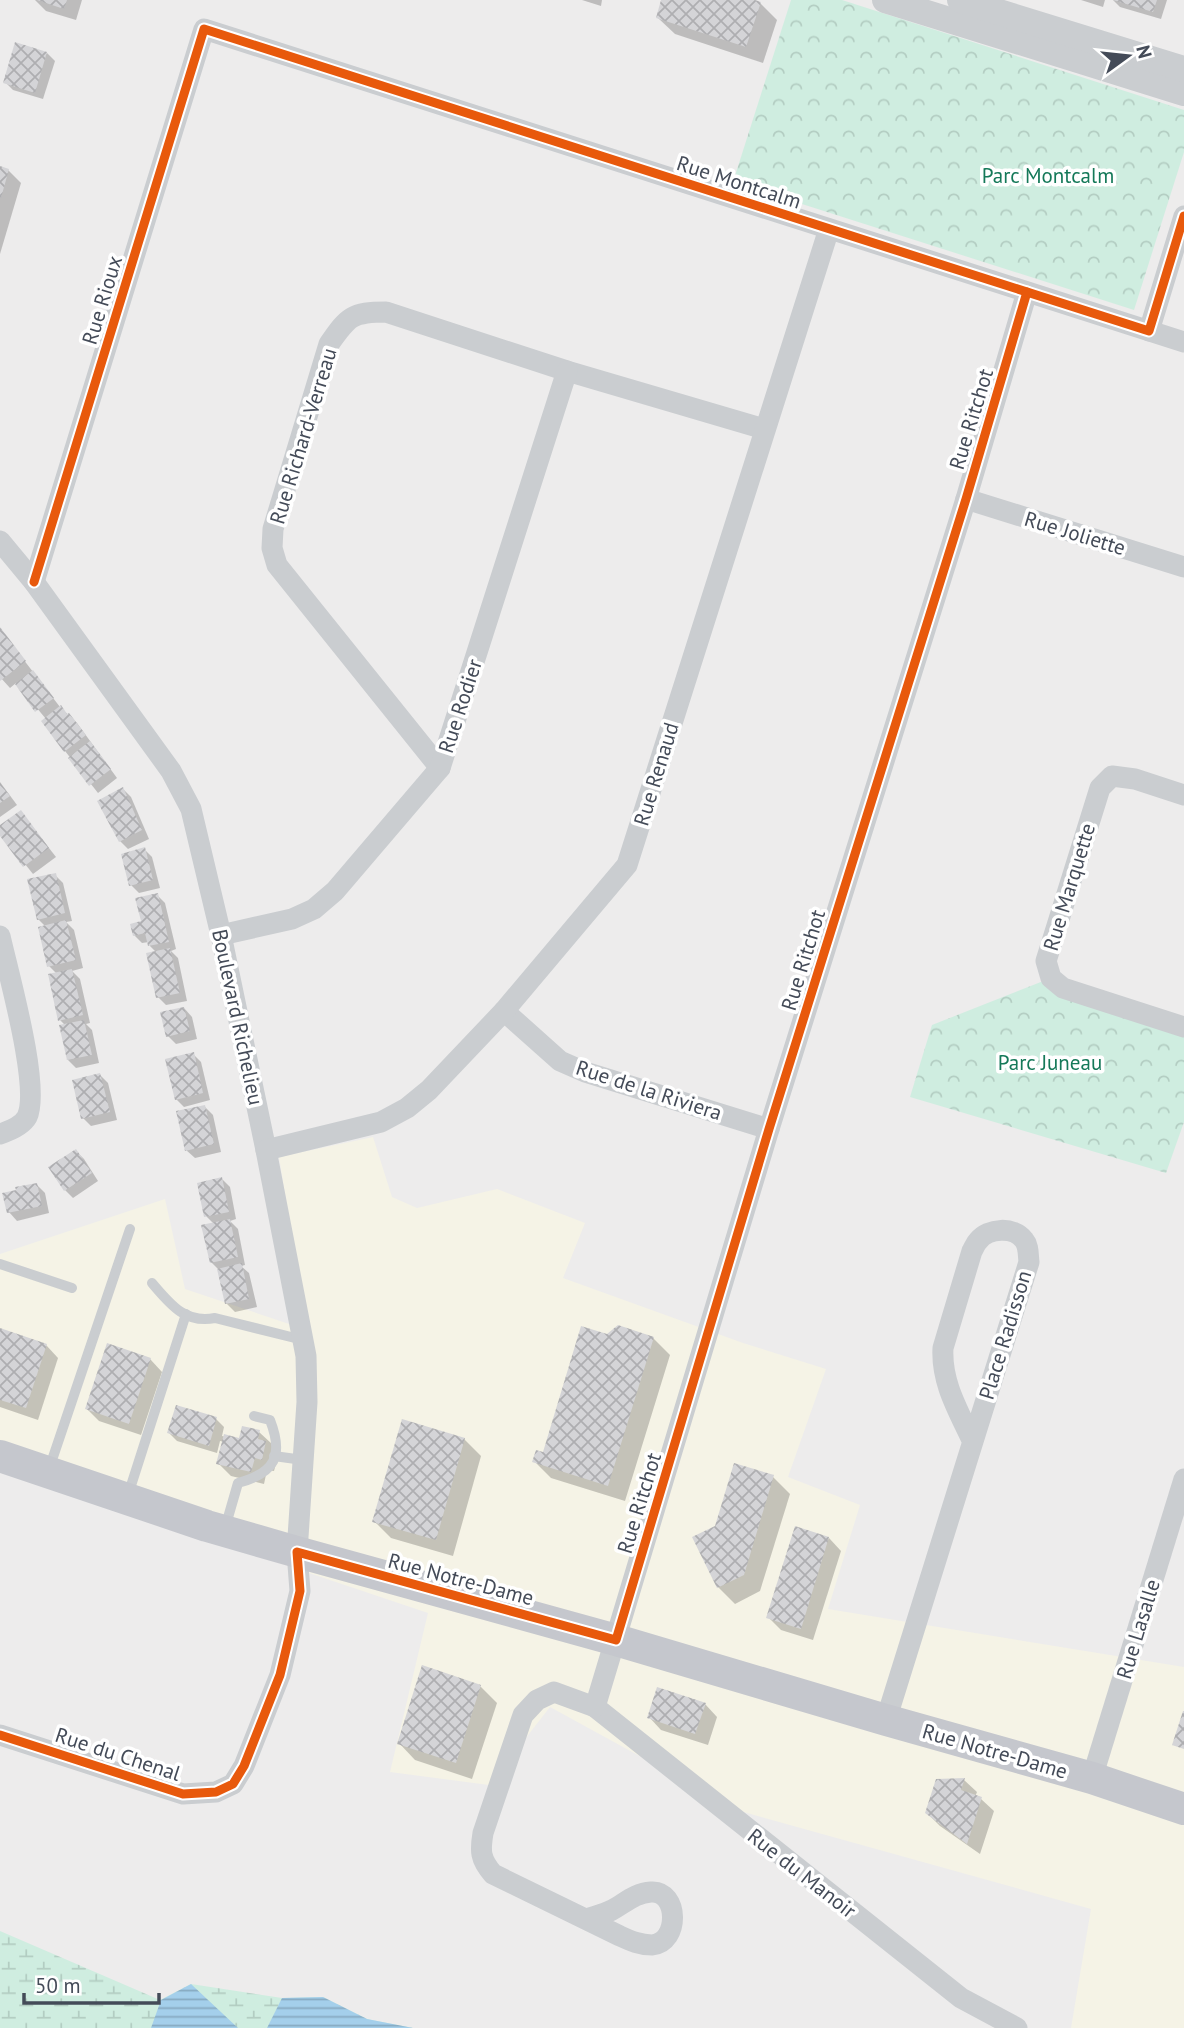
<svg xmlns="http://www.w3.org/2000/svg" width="1184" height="2028" viewBox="0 0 1184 2028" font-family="'PT Sans',sans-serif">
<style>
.commercial{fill:#f5f3e6}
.wetland{fill:url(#wetland-marsh)}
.park{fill:url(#park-crowns)}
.water{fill:url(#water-rules)}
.shadow{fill:#0003}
.building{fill:url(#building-cross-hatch)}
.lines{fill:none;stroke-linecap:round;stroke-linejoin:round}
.service{stroke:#cacdd0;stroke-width:10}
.minor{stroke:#cacdd0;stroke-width:21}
.tertiary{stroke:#cacdd0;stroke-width:26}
.primary{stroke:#c5c7cd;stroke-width:32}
.cycleway-casing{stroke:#fff;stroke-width:13}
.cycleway{stroke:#e8590c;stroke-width:9}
.labels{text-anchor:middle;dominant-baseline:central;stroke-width:7;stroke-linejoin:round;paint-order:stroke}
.park-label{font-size:21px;fill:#157959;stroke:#fff}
.street-label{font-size:21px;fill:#444b58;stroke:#fff}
</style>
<defs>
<pattern id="wetland-marsh" width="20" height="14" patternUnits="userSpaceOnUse" patternTransform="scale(1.75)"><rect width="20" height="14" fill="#cfede0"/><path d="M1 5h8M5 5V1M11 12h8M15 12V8" fill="none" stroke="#b3cdc2"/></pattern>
<pattern id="park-crowns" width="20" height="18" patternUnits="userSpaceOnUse" patternTransform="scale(1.75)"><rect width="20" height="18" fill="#cfede0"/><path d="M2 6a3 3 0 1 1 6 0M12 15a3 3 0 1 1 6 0" fill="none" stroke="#b3cdc2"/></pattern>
<pattern id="water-rules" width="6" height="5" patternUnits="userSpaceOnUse" patternTransform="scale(1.75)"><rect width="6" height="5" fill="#a4cfeb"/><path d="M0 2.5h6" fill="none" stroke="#87aac1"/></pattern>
<pattern id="building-cross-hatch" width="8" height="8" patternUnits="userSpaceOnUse" patternTransform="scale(1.75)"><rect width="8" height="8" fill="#d4d4d7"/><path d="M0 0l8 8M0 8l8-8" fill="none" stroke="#aeaeb1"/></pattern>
</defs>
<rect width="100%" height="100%" fill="#edecec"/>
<path class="commercial" d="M373,1137L392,1197L417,1208L497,1189L585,1223L563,1278L743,1343L826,1369L788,1477L860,1505L828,1609L1184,1667V2028H1071L1091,1909L740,1811L550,1707L489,1785L390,1772L428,1613L0,1469V1254L165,1199L185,1289L307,1330L279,1157Z"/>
<path class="wetland" d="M0,1931L160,2000L191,1984L282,1998L323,1997L367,2019L413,2028H0Z"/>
<g class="park">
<path d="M791,0H842L1184,110V152L1134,310L733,182Z"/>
<path d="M1051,978L1184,1027V1122L1166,1173L910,1097L932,1025Z"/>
</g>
<g class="water">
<path d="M191,1984L238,2028H151L161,2000Z"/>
<path d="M323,1997L367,2019L413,2028H267L282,1998Z"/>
</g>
<g class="shadow">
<path d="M35,0H82L76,20L46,11Z"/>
<path d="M582,0H602L601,6Z"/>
<path d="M663,0H750L760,3L777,20L763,63L675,34L658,18Z"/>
<path d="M1081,0H1105L1103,7Z"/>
<path d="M1113,0H1167L1161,19L1120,7Z"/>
<path d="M47,53L55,61L43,99L13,90L5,82Z"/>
<path d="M0,168L8,170L21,183L0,254Z"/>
<path d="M0,629L60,707L77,723L117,778L98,793L65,751L46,719L16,683L10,688L0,677Z"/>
<path d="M0,782L17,805L0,817Z"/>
<path d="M123,789L131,797L149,839L128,849L120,841Z"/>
<path d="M21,812L56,857L33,874L0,833V827Z"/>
<path d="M144,849L152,857L160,888L139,893L131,885Z"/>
<path d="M55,875L63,883L72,921L66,922L74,930L83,968L72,971L80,979L90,1023L86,1024L92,1030L99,1063L76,1068L68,1060L66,1026L60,1020L57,974L49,966L46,927L38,919Z"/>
<path d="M157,895L165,903L176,949L171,951L178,958L187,1001L166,1005L158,997L157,953L150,946L149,942L142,943L134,935Z"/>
<path d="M184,1008L192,1017L197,1039L176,1044L168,1036Z"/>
<path d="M193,1054L201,1062L210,1100L184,1107L176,1099Z"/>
<path d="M100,1075L108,1083L117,1120L91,1126L83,1118Z"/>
<path d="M205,1107L213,1115L221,1152L195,1158L186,1150Z"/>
<path d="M76,1151L84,1159L98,1181L73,1198L65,1190Z"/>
<path d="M222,1179L230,1187L236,1219L230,1221L238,1229L245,1265L241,1266L249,1273L257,1307L235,1312L227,1304L219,1270L211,1262L214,1224L206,1216Z"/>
<path d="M37,1185L45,1193L49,1213L17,1221L9,1212Z"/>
<path d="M0,1330L46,1345L58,1358L38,1420L0,1407Z"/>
<path d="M607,1336L653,1338L670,1355L625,1501L551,1478L534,1461L544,1454Z"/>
<path d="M150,1359L162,1372L141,1435L99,1421L87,1409Z"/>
<path d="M216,1419L224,1427L222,1436L241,1440L259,1432L272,1444L278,1456L274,1471L267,1470L264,1484L231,1476L218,1463L224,1442L220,1441L217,1453L177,1441L169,1433Z"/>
<path d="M464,1439L481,1456L453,1556L391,1538L374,1521Z"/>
<path d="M773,1477L790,1494L760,1591L735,1604L718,1587L716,1528Z"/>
<path d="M829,1538L841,1551L813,1640L781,1630L768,1617Z"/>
<path d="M480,1686L497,1703L472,1779L415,1760L399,1743Z"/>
<path d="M705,1704L717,1717L708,1745L661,1730L649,1717Z"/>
<path d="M964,1780L977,1792L975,1797L981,1799L994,1811L980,1854L940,1826L927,1813Z"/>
</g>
<g class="building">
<path d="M37,0H67L64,9Z"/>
<path d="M661,0H755L761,2L746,47L656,18Z"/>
<path d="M1113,0H1157L1153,12Z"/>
<path d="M15,42L47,52L35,93L3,83Z"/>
<path d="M0,166L9,169L1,198H0Z"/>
<path d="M0,627L26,661L0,681Z"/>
<path d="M33,670L54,698L35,712L15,684Z"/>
<path d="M61,705L67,714L69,713L86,735L64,752L41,721Z"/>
<path d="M90,741L111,769L89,786L68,758Z"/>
<path d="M0,783L10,796L0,803Z"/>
<path d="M123,787L142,830L119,842L97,801Z"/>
<path d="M21,810L49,848L23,867L0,836V825Z"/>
<path d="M145,847L153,880L129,886L121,854Z"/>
<path d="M56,873L65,913L37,920L27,879Z"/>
<path d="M158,893L169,942L148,946L145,933L133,936L130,924L141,921L135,898Z"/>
<path d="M66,920L76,960L47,967L38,927Z"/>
<path d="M170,948L180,993L156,998L146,953Z"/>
<path d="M72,969L83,1015L58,1021L48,974Z"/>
<path d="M184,1007L190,1031L166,1037L160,1012Z"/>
<path d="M84,1020L92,1055L67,1060L59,1025Z"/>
<path d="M194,1052L203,1093L175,1100L165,1059Z"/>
<path d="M100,1073L110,1112L81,1119L72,1080Z"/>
<path d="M205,1105L214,1144L185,1151L176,1111Z"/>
<path d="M76,1149L92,1173L64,1191L48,1167Z"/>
<path d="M222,1177L229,1212L204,1217L197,1183Z"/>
<path d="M37,1183L42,1206L7,1213L2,1193L16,1190L15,1187Z"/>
<path d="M230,1219L238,1257L210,1263L201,1225Z"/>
<path d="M242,1263L249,1299L225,1304L217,1269Z"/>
<path d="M618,1325L654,1337L608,1486L532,1462L536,1450L543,1452L581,1326L607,1334Z"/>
<path d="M0,1328L47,1344L26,1408L0,1400Z"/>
<path d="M107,1343L151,1358L129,1424L85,1409Z"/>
<path d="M176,1405L217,1417L209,1446L167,1433Z"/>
<path d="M402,1419L465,1438L436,1540L372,1522Z"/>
<path d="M242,1426L260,1430L258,1439L266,1441L262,1460L255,1458L251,1472L216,1464L224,1434L239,1438Z"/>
<path d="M734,1463L774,1475L744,1575L717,1588L692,1537L715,1526Z"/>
<path d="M795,1526L829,1537L801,1629L766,1618Z"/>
<path d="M422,1665L481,1685L456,1763L397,1744Z"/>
<path d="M657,1687L706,1703L695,1734L647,1718Z"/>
<path d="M1183,1711H1184V1749L1172,1745Z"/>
<path d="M965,1778L961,1790L982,1797L967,1844L925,1813L936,1779Z"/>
</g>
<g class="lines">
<g class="service">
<path d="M0,1264L72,1288"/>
<path d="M152,1283C170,1304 185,1324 215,1318L303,1340"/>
<path d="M274,1456L303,1460"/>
<path d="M49,1469L130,1229"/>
<path d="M128,1495L186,1314"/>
<path d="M225,1528L238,1483C275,1473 284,1456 270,1420L254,1416"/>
</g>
<g class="minor">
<path d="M1149,331L1184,216"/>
<path d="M966,499L1184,567"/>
<path d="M0,541L34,582L171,771L191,809L221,935L266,1150L306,1356L307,1402L297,1552L300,1591L280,1675L244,1766L233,1784L216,1792L183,1794L0,1735"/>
<path d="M34,582L204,29L1184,342"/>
<path d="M440,768L277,565L272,548L273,529L329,344C348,317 351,312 386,312L567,371L764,429"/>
<path d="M1184,795L1135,779L1112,776L1100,788L1046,961L1051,978L1063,988L1184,1027"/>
<path d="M221,935L292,919L314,909L335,891L440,768L567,371"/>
<path d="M0,936C8,972 41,1088 27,1117C22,1126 9,1131 0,1134"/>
<path d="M504,1011L560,1061L585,1072L769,1129"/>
<path d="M266,1150L381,1122L407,1108L429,1090L504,1011L627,865L829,229"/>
<path d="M595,1707L961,1998L1017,2028"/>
<path d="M886,1720L1029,1262C1028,1255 1029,1246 1024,1240C1014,1226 988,1228 978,1241C975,1244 974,1248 972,1251L943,1348C941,1382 958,1410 972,1440"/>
<path d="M1092,1778L1184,1479"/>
<path d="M586,1919C595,1916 604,1914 612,1910C625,1903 635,1893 651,1892C679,1890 680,1943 652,1945C640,1945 631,1941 620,1936L493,1874C480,1859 480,1851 483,1833L523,1715L537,1700L554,1692L595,1707L769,1129L966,499L1027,292"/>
</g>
<g class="tertiary">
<path d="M885,0L1184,93"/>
<path d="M960,0L1184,69"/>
</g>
<path class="primary" d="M0,1456L207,1526L297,1552L616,1640L886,1720L1092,1778L1184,1809"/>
<g class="cycleway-casing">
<g id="cycleway">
<path d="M34,582L204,29L1149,331L1184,216"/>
<path d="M0,1735L183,1794L216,1792L233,1784L244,1766L280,1675L300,1591L297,1552L616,1640L769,1129L966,499L1027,292"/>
</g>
</g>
<use href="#cycleway" class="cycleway"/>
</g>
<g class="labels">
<g class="park-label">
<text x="1048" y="175">Parc Montcalm</text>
<text x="1050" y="1062">Parc Juneau</text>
</g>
<g class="street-label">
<text transform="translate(739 182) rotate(18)">Rue Montcalm</text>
<text transform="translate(102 300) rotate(-73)">Rue Rioux</text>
<text transform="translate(971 419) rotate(-73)">Rue Ritchot</text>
<text transform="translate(303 436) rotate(-73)">Rue Richard-Verreau</text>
<text transform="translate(1075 533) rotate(17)">Rue Joliette</text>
<text transform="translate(460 706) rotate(-72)">Rue Rodier</text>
<text transform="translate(656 774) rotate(-73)">Rue Renaud</text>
<text transform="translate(1069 887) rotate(-73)">Rue Marquette</text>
<text transform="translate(803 960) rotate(-73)">Rue Ritchot</text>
<text transform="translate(238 1017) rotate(78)">Boulevard Richelieu</text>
<text transform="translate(649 1090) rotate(18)">Rue de la Riviera</text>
<text transform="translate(1005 1335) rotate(-73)">Place Radisson</text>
<text transform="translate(639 1503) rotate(-73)">Rue Ritchot</text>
<text transform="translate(461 1579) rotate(15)">Rue Notre-Dame</text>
<text transform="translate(1138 1629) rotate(-73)">Rue Lasalle</text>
<text transform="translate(995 1751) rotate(16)">Rue Notre-Dame</text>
<text transform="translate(118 1754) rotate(18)">Rue du Chenal</text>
<text transform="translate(802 1873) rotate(38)">Rue du Manoir</text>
</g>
</g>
<g transform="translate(1128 56) rotate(75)" stroke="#ffffff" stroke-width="5" paint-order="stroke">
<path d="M0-5L12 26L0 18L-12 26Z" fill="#444b58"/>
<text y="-10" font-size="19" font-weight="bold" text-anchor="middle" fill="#444b58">N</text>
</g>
<path d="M24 1993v10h135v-10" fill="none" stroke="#444b58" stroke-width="3.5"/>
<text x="35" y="1993" font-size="21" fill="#444b58" stroke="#ffffff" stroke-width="5" paint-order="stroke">50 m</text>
</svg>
